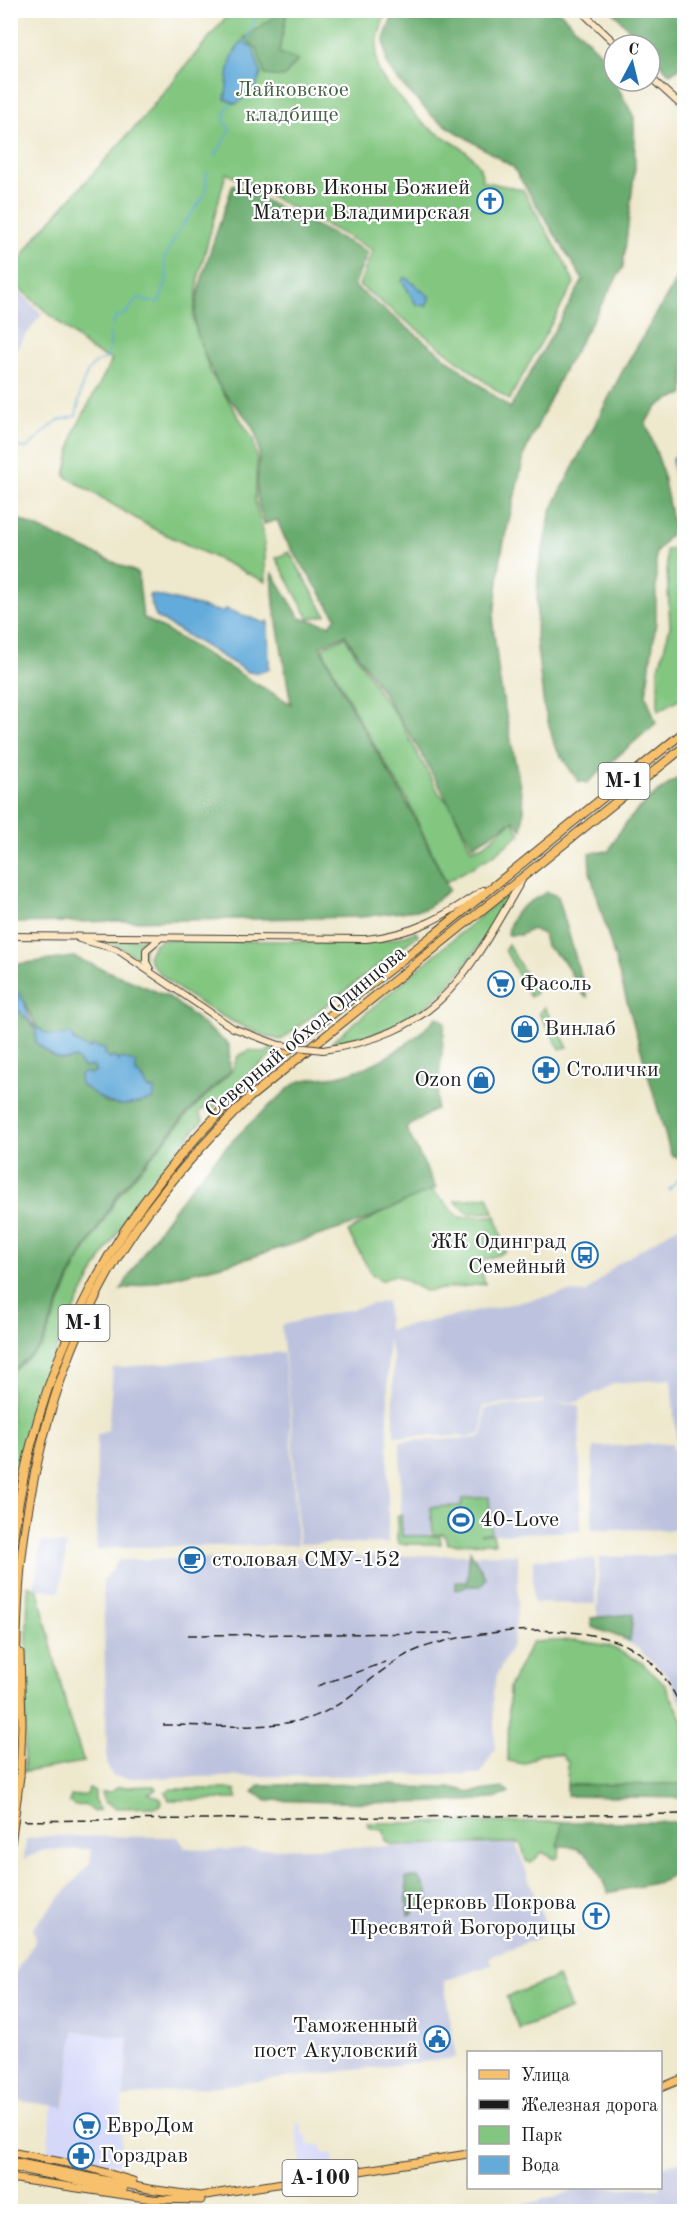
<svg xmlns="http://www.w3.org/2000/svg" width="695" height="2222" viewBox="0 0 695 2222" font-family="'Old Standard TT',serif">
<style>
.built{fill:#d5d8f9}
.industrial{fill:#bdc3de}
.green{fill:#82c680;stroke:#4f714e;stroke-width:1.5}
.forest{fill:#69ab6e;stroke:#426445;stroke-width:1.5}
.water{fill:#64abda;stroke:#40647b;stroke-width:1.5}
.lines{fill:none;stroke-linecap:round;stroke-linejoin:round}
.stream{stroke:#64abda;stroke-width:1.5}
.secondary-casing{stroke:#3c3b36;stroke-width:8}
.primary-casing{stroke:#3c3b36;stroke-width:9}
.highway-casing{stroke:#3c3b36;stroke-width:10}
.secondary{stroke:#fce6c4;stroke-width:6}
.primary{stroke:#f7c06c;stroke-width:7}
.highway{stroke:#f7c06c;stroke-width:8}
.rail{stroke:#1c1c1c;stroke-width:1.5;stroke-dasharray:9 4.5;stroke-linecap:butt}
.secondary-bridge-casing{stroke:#3c3b36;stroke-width:8;stroke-linecap:butt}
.primary-bridge-casing{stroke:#3c3b36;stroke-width:9;stroke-linecap:butt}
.secondary-bridge{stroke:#fce6c4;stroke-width:6}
.primary-bridge{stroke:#f7c06c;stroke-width:7}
.labels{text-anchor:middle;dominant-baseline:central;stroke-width:4.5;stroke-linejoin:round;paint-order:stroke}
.shield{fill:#fff;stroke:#606060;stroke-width:1.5}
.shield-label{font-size:21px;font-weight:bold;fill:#1c1c1c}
.park-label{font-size:22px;fill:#456044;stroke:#fff}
.poi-label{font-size:22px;fill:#1c1c1c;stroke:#fff;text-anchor:start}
.street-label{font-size:22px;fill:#1c1c1c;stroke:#fff}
</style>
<rect width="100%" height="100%" fill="#fff"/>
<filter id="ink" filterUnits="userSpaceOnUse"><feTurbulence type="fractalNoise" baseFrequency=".0167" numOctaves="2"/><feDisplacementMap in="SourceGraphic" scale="12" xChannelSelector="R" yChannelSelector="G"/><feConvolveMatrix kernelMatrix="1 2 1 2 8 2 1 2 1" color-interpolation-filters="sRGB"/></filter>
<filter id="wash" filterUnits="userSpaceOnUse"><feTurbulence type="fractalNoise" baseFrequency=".008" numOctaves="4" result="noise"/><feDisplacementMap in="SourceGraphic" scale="24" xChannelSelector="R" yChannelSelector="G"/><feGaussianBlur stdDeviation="1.35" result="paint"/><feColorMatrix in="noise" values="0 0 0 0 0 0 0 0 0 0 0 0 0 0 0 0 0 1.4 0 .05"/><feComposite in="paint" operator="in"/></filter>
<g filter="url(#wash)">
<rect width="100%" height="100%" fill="#eee8cc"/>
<g class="built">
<path d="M73,2031L129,2038L122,2102L121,2164L81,2161L47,2151L52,2106H65Z"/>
<path d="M301,2123L303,2136L307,2135L308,2146L321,2145L323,2154L332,2153L334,2167L302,2172L296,2124Z"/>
</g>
<g class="industrial">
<path d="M11,283L42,314L11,355Z"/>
<path d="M679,1226L684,1234V1530L592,1529L593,1447L672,1443L673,1449H677L671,1379L615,1383L577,1402L552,1403L579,1405L581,1531L492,1534L488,1496L462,1498L460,1506H431V1537H401L400,1441L478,1438L483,1433L485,1408L543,1403L544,1400L483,1406L482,1430L480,1434L474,1436H394L393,1357L388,1338V1543L299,1544L291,1410L281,1325L387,1301L388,1330L568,1292L586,1293L616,1265Z"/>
<path d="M283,1352L289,1400L297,1545L128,1547L96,1550L97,1435L108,1430L113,1368Z"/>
<path d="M41,1541L67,1545L60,1592L34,1588Z"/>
<path d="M518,1554V1605L513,1643L497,1675L493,1693L495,1749L480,1774L129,1778L112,1776L107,1764L103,1582L119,1560Z"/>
<path d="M684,1555V1708L668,1676L637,1648L619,1637L597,1630L599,1557Z"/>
<path d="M533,1559H595V1604L533,1603Z"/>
<path d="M48,1836L178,1837L185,1848L215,1850L516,1844L545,1923L538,1925L542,1936L489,1957L491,1965L444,1981L456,2058L123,2097L129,2038L74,2031L64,2107L11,2100V1978L35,1942L33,1928L90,1863L91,1849L44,1850L24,1859L26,1839Z"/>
<path d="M684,2160V2211H500L586,2188H660L661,2167Z"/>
</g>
<g class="green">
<path d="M387,10C380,28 370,60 382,77C387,85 394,91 400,98C408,106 414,115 422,122C440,139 484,151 482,181L523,190L564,261L574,283L509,400L359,285L373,250L226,173L199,275L193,320L210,372L253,439L257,460L255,500L264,538L266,582L152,528L65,476L75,430L112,360L91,350L11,281L10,276L34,239L142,119L231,11Z"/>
<path d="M684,546V696L658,711V671L670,627L666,550Z"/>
<path d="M289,552L326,615L309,619L276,558Z"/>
<path d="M345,637L380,694L397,716L439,793L451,806L471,849L484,845L513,821L520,834L494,855L446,882L408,801L360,721L322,648Z"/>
<path d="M518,884C470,962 433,1034 332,1042Z"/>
<path d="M416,932L418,935L281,1040C250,1035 159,986 148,957L154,944L162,940L367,942L394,939Z"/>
<path d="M95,939H150L144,948L143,962L116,945Z"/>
<path d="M508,944L536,993L530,997L505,950Z"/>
<path d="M544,1007L568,1047L560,1049L539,1013Z"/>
<path d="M274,1046L280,1048L248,1075L211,1111L206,1107L199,1113L203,1120C104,1230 36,1361 11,1507V1373L42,1346L76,1266L119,1195L189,1113L231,1072L238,1056L250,1050L265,1053Z"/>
<path d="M428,1186L459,1217L496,1216L506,1252L479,1262L485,1284L425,1291L395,1275L381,1281L371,1273L348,1232Z"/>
<path d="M488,1196L494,1212L468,1213L455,1201Z"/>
<path d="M489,1497L491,1533L480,1534H493L495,1543L448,1544L444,1534L433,1535L431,1507L461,1506L462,1499Z"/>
<path d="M401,1514L402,1536H440L441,1544H400L397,1541V1516Z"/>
<path d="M28,1585L38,1590L69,1718L84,1762L24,1772Z"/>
<path d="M575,1640L609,1646L641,1662L665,1685L684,1722V1784L567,1785L568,1762L561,1755L541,1753L524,1764L508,1761L509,1687L532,1642Z"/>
<path d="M155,1786L157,1789L148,1793L161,1799L162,1804L157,1807L116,1808L104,1802L101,1792H110L118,1787Z"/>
<path d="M89,1789L95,1792V1801L100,1810L94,1812L85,1805L75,1806L69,1802L71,1796L87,1795Z"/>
<path d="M171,1789H233L236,1790L237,1799L169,1800L165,1792Z"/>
<path d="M562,1822L559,1856L555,1859L542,1852L531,1863L526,1861L522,1846L518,1843L393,1845L386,1841L384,1831L369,1827L367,1823Z"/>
<path d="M558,1977L571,2009L519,2029L506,1997Z"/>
</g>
<g class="forest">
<path d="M395,10L559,11L605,58L611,75L634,117L635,167L623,267L564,370L525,452L501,555L493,625L500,683L524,808L522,830L514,820L473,846L411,736L345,635L320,646L356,717L408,805L449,890L425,909L361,917L11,923V516L138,573L143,617L291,704L274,605L272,572L300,618L330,625L336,617L285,539L277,520L264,524C262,516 259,509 258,501C254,479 264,456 255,433C247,412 227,402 217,382C209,364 197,341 195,322C193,292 223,216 233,184L368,252L354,286L510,408L583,280L513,167L434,118L396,78L387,65L384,39Z"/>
<path d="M282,11H287L279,53L298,60L284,77L265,75L257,49L244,38Z"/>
<path d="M612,11H684V65L670,74L650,52V45H644Z"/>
<path d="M684,267V394C666,400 655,404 646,423L661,466L674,529L656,553V622L646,695L656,723L587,783L578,781L555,747L544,707L536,639L538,573L551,510L623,370Z"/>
<path d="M684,774V1159L671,1155L590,872L589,853L609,851C623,818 654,793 684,774Z"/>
<path d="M546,892L558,896L587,997L583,995L563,960L546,946L543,934L532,929L520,935H508C510,908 527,905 546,892Z"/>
<path d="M74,957L169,997L229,1045L230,1071L188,1112L118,1194L75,1265L41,1346L11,1372L10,989C23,999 24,1019 36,1030V1042C46,1053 59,1064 75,1058L86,1066H93L97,1071L90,1074L96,1094L108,1104L141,1103L148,1089L143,1078L136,1074L133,1063L110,1059L104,1054L105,1051C93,1050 77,1048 72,1036C23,1042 38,1006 11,987V965Z"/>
<path d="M437,1017L445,1022L436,1109L406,1128L436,1188L361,1222L246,1259L121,1290C161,1219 214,1153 276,1100C283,1095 292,1083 301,1081C312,1077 325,1078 337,1076C377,1067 409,1046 437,1017Z"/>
<path d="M470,1551L486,1578L481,1586H466L456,1590V1582H467Z"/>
<path d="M633,1614L630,1641L592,1627L591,1618Z"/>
<path d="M395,1784L400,1787L455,1788L470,1792L504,1788L509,1793C489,1809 303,1801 267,1800L253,1792L259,1785Z"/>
<path d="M684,1784V1798L567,1796V1785Z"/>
<path d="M562,1822H684V1863L664,1881L608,1893C596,1867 592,1845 558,1846Z"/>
<path d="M406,1877H418C426,1887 429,1892 429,1906L412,1907L413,1913L408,1915Z"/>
</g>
<g class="water">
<path d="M242,41L253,48L261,74L255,88L236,104L225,99C230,75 225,63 242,41Z"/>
<path d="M405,277L430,297L426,306L416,304L402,280Z"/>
<path d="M684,450V492L678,497L672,459Z"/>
<path d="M151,594L222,612L226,609L265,623L268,621L269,669L258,673L248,672L156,617L149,596Z"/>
<path d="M11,987C31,1001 22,1008 32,1023C40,1033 59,1040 70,1033L74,1041L89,1049L92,1046L105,1049L104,1054L110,1059L114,1057L119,1061L122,1058L136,1063V1074H140L148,1089H155L153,1099C113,1111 112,1105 80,1084L79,1076L84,1072L90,1074L97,1071L93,1066L84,1068L75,1058C59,1064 47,1053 36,1042V1030L17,1008L18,998Z"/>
</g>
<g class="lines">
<g class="stream">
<path d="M246,44L258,10"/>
<path d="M214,158L230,130L224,120L226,109L232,103"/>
<path d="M112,326L116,316L124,315L140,297L147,302H159L167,281L164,259L178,232L205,195L207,172"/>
<path d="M10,446L27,448L57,421L76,416C81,397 80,364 106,359L111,341L109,333"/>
<path d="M669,1190L684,1173"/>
</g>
</g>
</g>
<g filter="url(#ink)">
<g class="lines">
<g class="secondary-casing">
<g id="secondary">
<path d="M580,10L617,45"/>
<path d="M650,77L684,108"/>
<path d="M10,936L366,939C415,934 443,917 483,890"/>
<path d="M79,939L116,949L233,1028L279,1045"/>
<path d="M150,969L146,962V950L159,939"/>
<path d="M323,1050C441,1033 467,974 522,880"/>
</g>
</g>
<g class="primary-casing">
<g id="primary">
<path d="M20,1653L22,1723L20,1776"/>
<path d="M660,2088L684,2078"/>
<path d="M10,2152L87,2167L133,2181"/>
<path d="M10,2161L149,2189L200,2196L468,2154"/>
<path d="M10,2167L123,2190"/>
<path d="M10,2178L152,2199L201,2200"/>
</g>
</g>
<g class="highway-casing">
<g id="highway">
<path d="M10,1569C27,1381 106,1217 245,1088C305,1032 372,984 436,933C519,866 602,799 684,732"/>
<path d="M10,1780C18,1705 13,1628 22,1553C35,1439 71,1322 137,1227C170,1180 209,1137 250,1097L684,747"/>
</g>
</g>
<use href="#secondary" class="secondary"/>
<use href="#primary" class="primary"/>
<use href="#highway" class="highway"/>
<g class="rail">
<path d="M188,1635L455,1633"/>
<path d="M317,1686L386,1662"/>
<path d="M163,1725C211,1725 263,1731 309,1718C347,1707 373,1672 408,1654C460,1628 583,1619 635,1650C659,1664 673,1689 684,1713"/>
<path d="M10,1821L684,1814"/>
</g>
<g class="secondary-bridge-casing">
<path id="secondary-bridge" d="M279,1045L323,1050"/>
</g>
<g class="primary-bridge-casing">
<path id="primary-bridge" d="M10,1853L20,1776"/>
</g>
<use href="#secondary-bridge" class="secondary-bridge"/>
<use href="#primary-bridge" class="primary-bridge"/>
</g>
</g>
<defs>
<g id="church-ring" transform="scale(1.35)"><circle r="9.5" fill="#fff" stroke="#1f6fb2" stroke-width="1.5"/><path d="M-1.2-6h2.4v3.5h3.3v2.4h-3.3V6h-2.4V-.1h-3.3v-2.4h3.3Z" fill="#1f6fb2"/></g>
<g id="supermarket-ring" transform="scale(1.35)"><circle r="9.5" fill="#fff" stroke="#1f6fb2" stroke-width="1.5"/><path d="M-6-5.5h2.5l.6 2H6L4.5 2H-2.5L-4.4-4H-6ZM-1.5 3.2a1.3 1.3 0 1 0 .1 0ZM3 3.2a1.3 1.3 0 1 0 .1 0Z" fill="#1f6fb2"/></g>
<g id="shop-ring" transform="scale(1.35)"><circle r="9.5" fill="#fff" stroke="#1f6fb2" stroke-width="1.5"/><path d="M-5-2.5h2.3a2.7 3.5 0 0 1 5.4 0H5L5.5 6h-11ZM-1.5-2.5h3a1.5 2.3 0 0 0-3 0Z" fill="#1f6fb2"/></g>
<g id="pharmacy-ring" transform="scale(1.35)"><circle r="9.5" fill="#fff" stroke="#1f6fb2" stroke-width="1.5"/><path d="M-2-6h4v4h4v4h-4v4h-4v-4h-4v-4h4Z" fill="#1f6fb2"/></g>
<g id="bus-ring" transform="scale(1.35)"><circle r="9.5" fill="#fff" stroke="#1f6fb2" stroke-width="1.5"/><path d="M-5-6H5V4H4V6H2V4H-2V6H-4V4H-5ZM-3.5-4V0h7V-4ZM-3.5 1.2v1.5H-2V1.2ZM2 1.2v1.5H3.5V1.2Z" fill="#1f6fb2"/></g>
<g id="stadium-ring" transform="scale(1.35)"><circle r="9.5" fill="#fff" stroke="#1f6fb2" stroke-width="1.5"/><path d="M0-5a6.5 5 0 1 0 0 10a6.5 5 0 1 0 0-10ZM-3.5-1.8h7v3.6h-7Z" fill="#1f6fb2"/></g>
<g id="cafe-ring" transform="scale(1.35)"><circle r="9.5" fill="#fff" stroke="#1f6fb2" stroke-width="1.5"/><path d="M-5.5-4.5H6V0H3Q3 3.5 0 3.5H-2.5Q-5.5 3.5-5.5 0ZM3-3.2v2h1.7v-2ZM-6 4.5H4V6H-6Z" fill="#1f6fb2"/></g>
<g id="civic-ring" transform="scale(1.35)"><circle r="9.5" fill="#fff" stroke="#1f6fb2" stroke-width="1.5"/><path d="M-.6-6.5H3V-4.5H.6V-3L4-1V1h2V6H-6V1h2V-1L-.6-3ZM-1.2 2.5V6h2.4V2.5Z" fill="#1f6fb2"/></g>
</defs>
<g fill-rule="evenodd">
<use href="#church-ring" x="490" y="201"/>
<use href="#supermarket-ring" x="501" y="984"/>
<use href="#shop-ring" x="525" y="1029"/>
<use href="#pharmacy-ring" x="546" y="1070"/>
<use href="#shop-ring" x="481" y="1080"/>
<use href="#bus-ring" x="585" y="1255"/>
<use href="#stadium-ring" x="461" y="1520"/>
<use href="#cafe-ring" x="192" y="1560"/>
<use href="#church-ring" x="596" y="1916"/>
<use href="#civic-ring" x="437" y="2039"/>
<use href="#supermarket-ring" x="87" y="2126"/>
<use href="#pharmacy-ring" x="81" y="2156"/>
</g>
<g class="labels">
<g class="shield">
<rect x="598.5" y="763" width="51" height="36" rx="4.5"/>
<rect x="58.5" y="1305" width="51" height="36" rx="4.5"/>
<rect x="282.5" y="2160" width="75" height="36" rx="4.5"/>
</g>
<g class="shield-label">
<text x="624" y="781">М-1</text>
<text x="84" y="1323">М-1</text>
<text x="320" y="2178">А-100</text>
</g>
<g class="park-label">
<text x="292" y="90">Лайковское<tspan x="292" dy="25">кладбище</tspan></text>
</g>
<g class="poi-label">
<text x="470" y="188" text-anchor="end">Церковь Иконы Божией<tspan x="470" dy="25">Матери Владимирская</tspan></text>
<text x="520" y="984">Фасоль</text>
<text x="544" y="1029">Винлаб</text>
<text x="566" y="1070">Столички</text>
<text x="462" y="1080" text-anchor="end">Ozon</text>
<text x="566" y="1242" text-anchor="end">ЖК Одинград<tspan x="566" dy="25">Семейный</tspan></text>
<text x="480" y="1520">40-Love</text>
<text x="212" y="1560">столовая СМУ-152</text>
<text x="576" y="1903" text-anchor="end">Церковь Покрова<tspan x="576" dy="25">Пресвятой Богородицы</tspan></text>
<text x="418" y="2026" text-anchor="end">Таможенный<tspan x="418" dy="25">пост Акуловский</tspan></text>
<text x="106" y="2126">ЕвроДом</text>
<text x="100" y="2156">Горздрав</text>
</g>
<g class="street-label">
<text transform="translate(306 1032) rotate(-40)">Северный обход Одинцова</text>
</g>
</g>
<rect width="695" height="2222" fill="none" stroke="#fff" stroke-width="36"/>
<rect x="467" y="2051" width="195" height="138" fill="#ffffff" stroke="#a4a4a4" stroke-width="1.5"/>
<rect x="479" y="2070" width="30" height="9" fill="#f7c06c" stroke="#a4a4a4" stroke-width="1.5"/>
<text x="521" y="2081" font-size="18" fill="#1c1c1c">Улица</text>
<rect x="479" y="2100" width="30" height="9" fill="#1c1c1c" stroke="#a4a4a4" stroke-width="1.5"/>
<text x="521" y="2111" font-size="18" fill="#1c1c1c">Железная дорога</text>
<rect x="479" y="2126" width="30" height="18" fill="#82c680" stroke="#a4a4a4" stroke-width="1.5"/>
<text x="521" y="2141" font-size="18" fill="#1c1c1c">Парк</text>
<rect x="479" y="2156" width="30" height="18" fill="#64abda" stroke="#a4a4a4" stroke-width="1.5"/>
<text x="521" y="2171" font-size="18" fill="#1c1c1c">Вода</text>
<g transform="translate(632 63) rotate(7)"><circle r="28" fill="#ffffff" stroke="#a4a4a4" stroke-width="1.5"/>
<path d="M0-4.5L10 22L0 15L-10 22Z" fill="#1f6fb2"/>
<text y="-9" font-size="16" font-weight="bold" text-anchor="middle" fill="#1c1c1c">С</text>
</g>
</svg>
